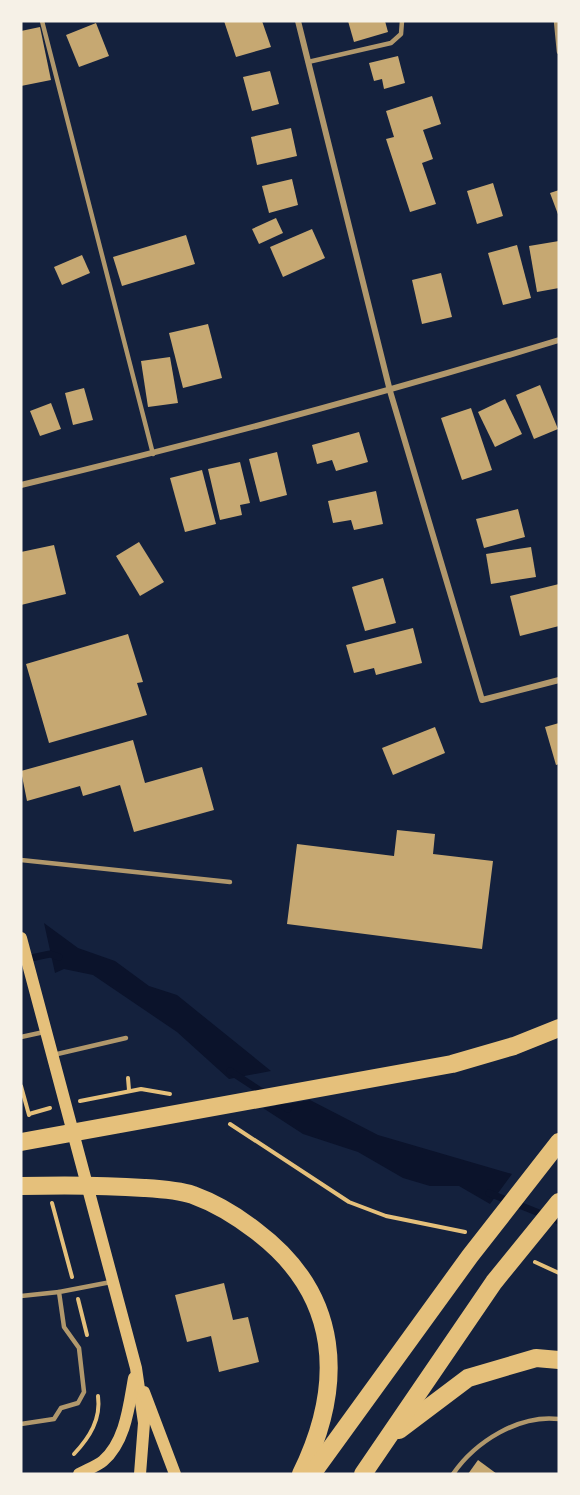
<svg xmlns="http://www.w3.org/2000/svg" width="580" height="1495" viewBox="0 0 580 1495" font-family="Mulish,sans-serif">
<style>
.water{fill:#0b132b}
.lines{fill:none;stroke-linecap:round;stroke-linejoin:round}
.stream{stroke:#0b132b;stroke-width:7}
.building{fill:#c6a872}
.path{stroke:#e5c07b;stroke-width:4}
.service{stroke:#b1986c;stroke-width:4.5}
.minor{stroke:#b1986c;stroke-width:6}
.secondary{stroke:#e5c07b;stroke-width:12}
.motorway{stroke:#e5c07b;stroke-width:18}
</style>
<rect width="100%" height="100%" fill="#14213d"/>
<g class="water">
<path d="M44,923L78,948L115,961L149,986L177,995L271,1071L229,1079L177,1032L93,975L64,969L55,973Z"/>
<path d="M310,1100L378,1135L512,1174L490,1204L459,1186H430L403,1178L358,1152L303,1134L263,1108Z"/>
</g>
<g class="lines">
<g class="stream">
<path d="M26,959L50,954L59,957"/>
<path d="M230,1071L288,1109"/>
<path d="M489,1193L559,1221"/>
</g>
</g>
<g class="building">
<path d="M224,21H262L271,47L236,57Z"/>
<path d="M348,21H385L388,32L354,42Z"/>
<path d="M96,23L109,56L79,67L66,35Z"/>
<path d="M40,27L51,80L21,86V31Z"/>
<path d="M398,56L405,83L384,89L382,79L374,81L369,63Z"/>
<path d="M270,71L279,104L252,111L243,77Z"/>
<path d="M432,96L441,124L423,130L433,159L422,163L436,204L410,212L386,139L394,137L386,111Z"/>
<path d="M291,128L297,156L257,165L251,137Z"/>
<path d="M292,179L298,205L269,213L262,186Z"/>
<path d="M493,183L503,216L477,224L467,191Z"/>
<path d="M559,190V217L550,193Z"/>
<path d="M276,218L283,233L259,244L252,229Z"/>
<path d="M312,229L325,258L283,277L270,247Z"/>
<path d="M186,235L195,264L122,286L113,257Z"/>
<path d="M559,241V288L537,292L529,246Z"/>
<path d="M517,245L531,298L503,305L488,253Z"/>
<path d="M82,255L90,273L62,285L54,267Z"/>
<path d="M441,273L452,317L422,324L412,280Z"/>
<path d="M208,324L222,378L183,388L169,333Z"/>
<path d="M170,357L178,403L148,407L141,361Z"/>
<path d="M540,385L558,429L534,439L516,395Z"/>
<path d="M84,388L93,420L73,425L65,393Z"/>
<path d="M505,399L522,434L495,447L478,412Z"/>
<path d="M51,403L61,429L40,436L30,411Z"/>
<path d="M471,408L492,470L462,480L441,418Z"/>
<path d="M359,432L368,462L336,471L332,460L317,464L312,445Z"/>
<path d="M277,452L287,495L260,502L249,459Z"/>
<path d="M240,462L250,503L240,505L242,515L220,520L208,469Z"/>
<path d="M202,470L216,524L185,532L170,478Z"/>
<path d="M376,491L383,524L354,530L351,520L333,523L328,501Z"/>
<path d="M518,509L525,537L484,548L476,519Z"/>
<path d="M139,542L164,582L140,596L116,556Z"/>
<path d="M54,545L66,594L21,605V552Z"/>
<path d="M531,547L536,577L491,584L486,554Z"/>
<path d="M383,578L396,623L365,631L352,587Z"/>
<path d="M559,584V626L520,636L510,596Z"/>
<path d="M413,628L422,663L376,675L374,668L354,673L346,645Z"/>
<path d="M128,634L143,682L137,683L147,715L49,743L26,664Z"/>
<path d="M559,723V764L556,765L545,727Z"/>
<path d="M435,727L445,753L393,775L382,748Z"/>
<path d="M133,740L145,783L202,767L214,810L134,832L120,785L83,796L80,786L27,801L21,771Z"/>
<path d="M397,830L435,834L433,854L493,861L482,949L287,924L297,844L394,856Z"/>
<path d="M224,1283L233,1320L248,1317L259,1362L219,1372L211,1336L187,1342L175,1295Z"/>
<path d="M478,1460L497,1474H468Z"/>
</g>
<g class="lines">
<g class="path">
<path d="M128,1078L129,1090"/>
<path d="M21,1086L29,1115"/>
<path d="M80,1101L141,1089L170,1094"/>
<path d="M29,1114L50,1108"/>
<path d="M230,1124L349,1202L386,1216L465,1232"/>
<path d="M52,1203L72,1277"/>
<path d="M535,1262L559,1273"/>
<path d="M78,1299L87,1335"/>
<path d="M74,1454C90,1437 101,1419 98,1396"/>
</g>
<g class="service">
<path d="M42,21L153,454"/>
<path d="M556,21L559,52"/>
<path d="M308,62L391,43L401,34L402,21"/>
<path d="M21,860L230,882"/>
<path d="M21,1037L44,1032"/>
<path d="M53,1055L126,1038"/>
<path d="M21,1296L59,1292"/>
<path d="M21,1424L54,1419L61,1408L78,1403L84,1392L79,1348L64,1327L59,1292L111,1282"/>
<path d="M453,1474C475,1442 519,1414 559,1419"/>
</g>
<g class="minor">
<path d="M298,21L390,391L482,700L559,680"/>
<path d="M21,485C202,442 381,394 559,340"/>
</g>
<g class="secondary">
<path d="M21,938L136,1368L144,1423L140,1474"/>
<path d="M144,1392L175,1474"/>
<path d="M79,1474C86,1470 97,1466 103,1461C126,1441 129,1405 134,1378"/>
</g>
<g class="motorway">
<path d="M21,1142L452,1064L514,1046L559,1028"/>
<path d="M21,1186C62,1185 103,1185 144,1188C160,1189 178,1190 193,1195C215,1203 238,1217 256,1231C341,1295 345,1384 301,1474"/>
<path d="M399,1430L468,1378L536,1358L559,1360"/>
<path d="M312,1474L470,1256L559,1142"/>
<path d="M363,1474L494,1282L559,1202"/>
</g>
</g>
<rect width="580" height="1495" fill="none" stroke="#f6f1e7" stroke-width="45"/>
</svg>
